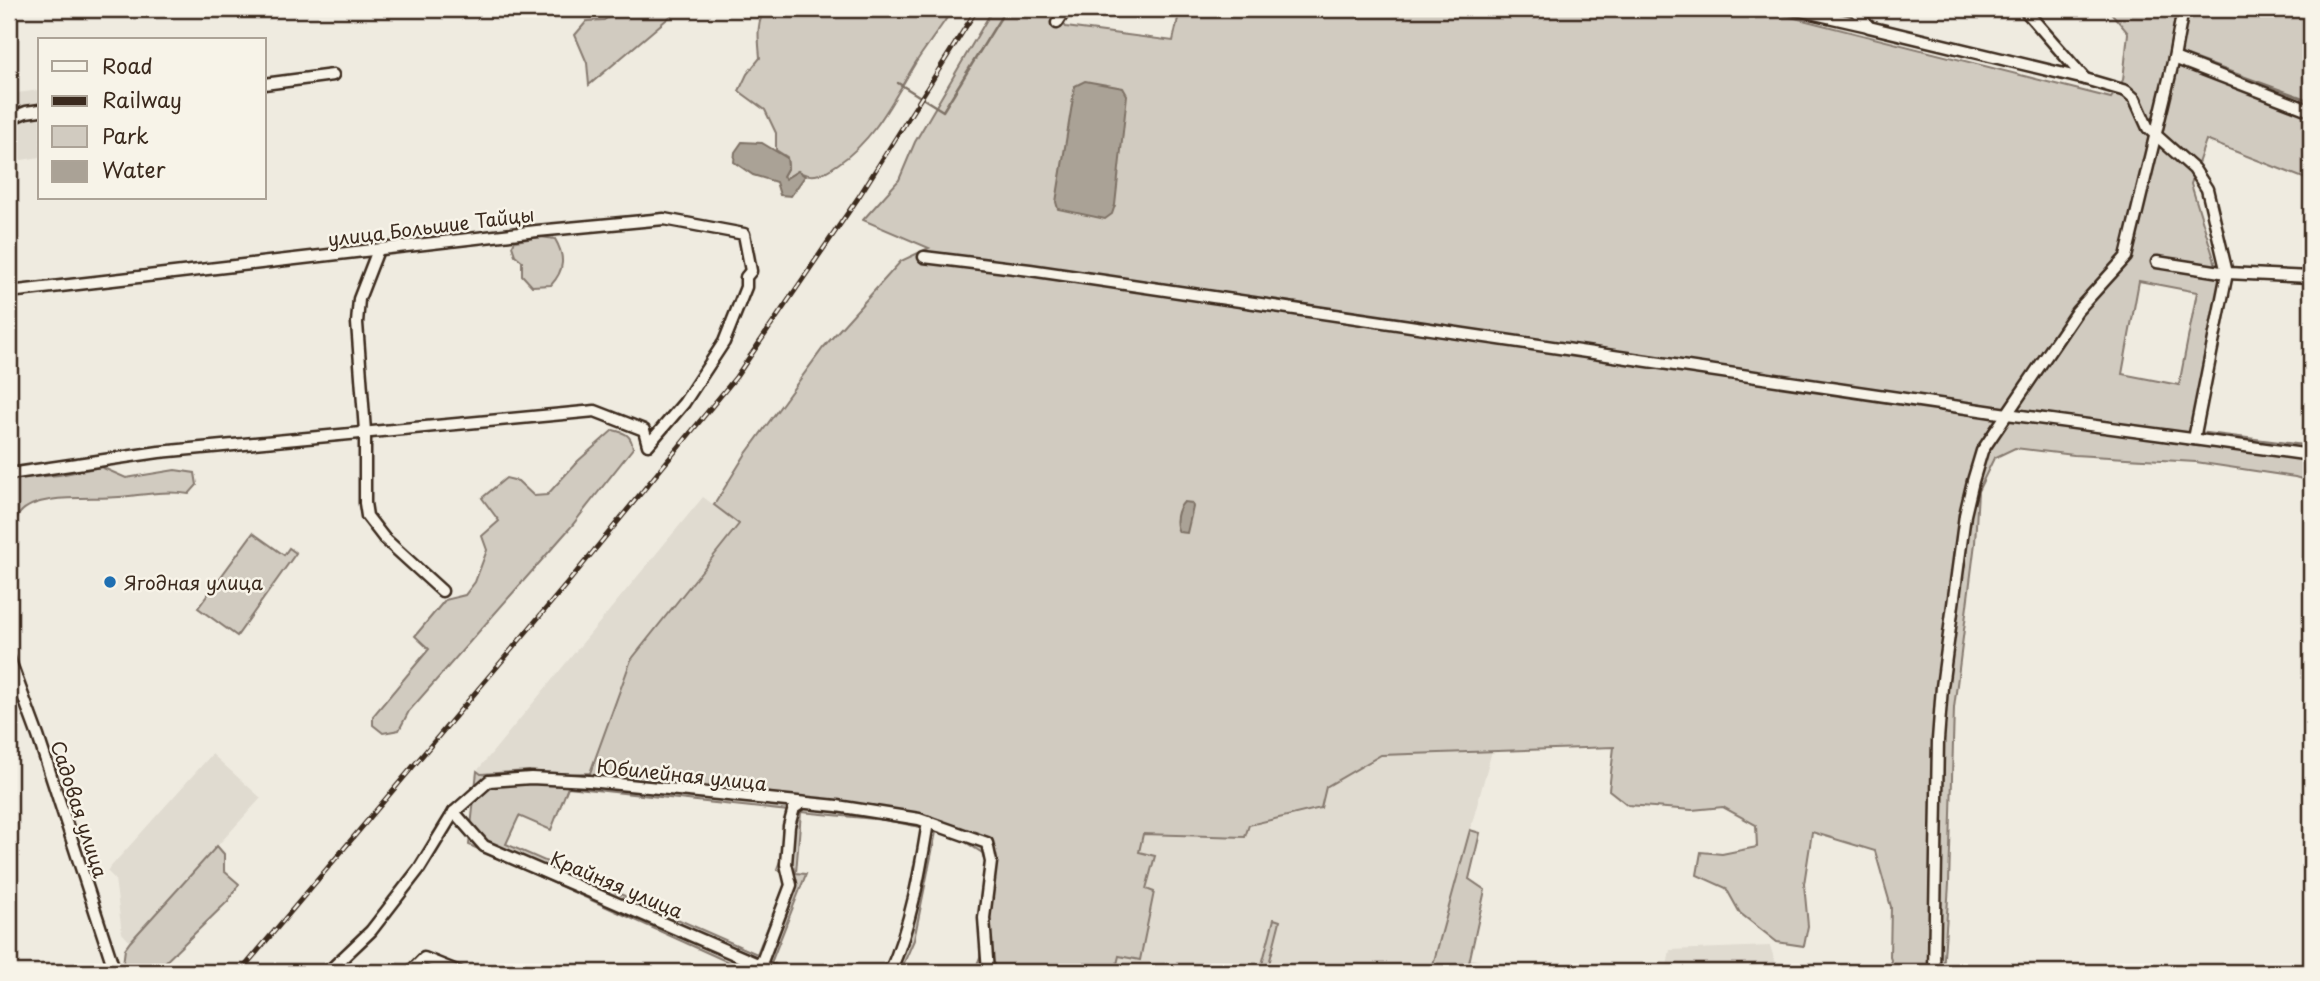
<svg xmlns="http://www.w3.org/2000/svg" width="2320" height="981" viewBox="0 0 2320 981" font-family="'Playpen Sans',sans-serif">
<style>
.built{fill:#e0dbd0}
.green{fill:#d1cbc0;stroke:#867a6f;stroke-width:2;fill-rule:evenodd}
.water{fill:#aaa296;stroke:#7e7266;stroke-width:2}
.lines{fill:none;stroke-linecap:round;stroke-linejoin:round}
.stream{stroke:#7e7266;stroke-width:2.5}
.street-casing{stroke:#3b2a1e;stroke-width:15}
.street{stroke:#f7f3e8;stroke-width:10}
.rail-casing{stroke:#3b2a1e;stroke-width:5}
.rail{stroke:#f7f3e8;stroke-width:2.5;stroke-dasharray:8;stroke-linecap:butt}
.poi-dot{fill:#1f6fb2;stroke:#f7f3e8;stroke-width:2.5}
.labels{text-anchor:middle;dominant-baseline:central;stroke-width:5;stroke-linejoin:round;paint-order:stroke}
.street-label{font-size:19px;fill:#3b2a1e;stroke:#f7f3e8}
.poi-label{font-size:19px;fill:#3b2a1e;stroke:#f7f3e8;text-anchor:start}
</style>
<rect width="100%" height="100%" fill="#efebe0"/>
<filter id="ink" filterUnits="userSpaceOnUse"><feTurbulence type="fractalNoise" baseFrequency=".0143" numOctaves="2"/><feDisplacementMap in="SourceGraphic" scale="14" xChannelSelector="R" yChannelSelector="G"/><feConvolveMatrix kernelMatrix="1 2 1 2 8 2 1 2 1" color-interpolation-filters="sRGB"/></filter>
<g filter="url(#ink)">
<g class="built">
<path d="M40,90V157L16,161L9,112V94Z"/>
<path d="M703,497L739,523L631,659L590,773L530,775L522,770L516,773L481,774L477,771Z"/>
<path d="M1492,751L1431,972H1267L1280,921L1274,919L1260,972H1115L1119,956L1140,960L1153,892L1146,890L1139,852L1143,833L1245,837L1249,825L1321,808L1326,787L1381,755Z"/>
<path d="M212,754L261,798L130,942L122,933L115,879L107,871Z"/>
<path d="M1770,946L1777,967L1775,972H1666L1670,950Z"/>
<path d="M1461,956L1524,972H1458Z"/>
</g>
<g class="green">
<path d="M621,9H679L589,85L587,63L575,35L587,21L604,20Z"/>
<path d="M766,9H953C941,27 928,44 916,62C893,100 875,139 838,164C825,173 813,180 798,171L785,179L783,176L788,167L787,157L776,150V133L765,110L739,91L747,74L760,58C759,42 755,22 766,9Z"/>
<path d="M993,9H1060L1057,15L1066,27L1173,41L1180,9H1759L2111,98L2123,80L2128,33L2108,9H2311V181L2206,140L2191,184L2220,278L2191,431L2311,446V482L2295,477L2196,462L2074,455L2015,448L1994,458L1978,491L1975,543L1954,708L1949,884L1943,972H1895L1890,957L1891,907L1875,851L1812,832L1804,884L1808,926L1804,946L1777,942L1740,913L1726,888L1697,875L1701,852L1722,854L1757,847L1756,825L1723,807L1692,810L1628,805L1609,790L1614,747L1381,755L1326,787L1321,808L1249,825L1245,837L1143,834L1139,852L1155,856L1146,889L1154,892L1140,960L1119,956L1115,972H974L980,957L987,856L956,836L936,832L914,940L900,972H888L904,938L925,828L885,820L801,812L796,873L806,874L771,963L791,972H750L469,845L477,771L481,774L529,771L530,775L590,773L631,660L739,524L714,505L745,455L823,348L901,261L929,248L863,220L899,180L915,142ZM2139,281L2197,292L2179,385L2122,374ZM568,787L788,811L785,848L777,869L788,877L757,954L506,844L519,816L551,830Z"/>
<path d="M541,237L555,239C565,256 565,270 551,285L532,286L522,275V261L515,255L512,246L515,241Z"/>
<path d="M613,430C626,433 631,435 633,448L570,528L409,711L399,730L383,733L373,725V716L429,649L415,636L445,600L465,595L475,582L487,550L482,536L499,521L482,498L506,478L518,481L534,496L547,495L578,461Z"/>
<path d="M101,467L126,478L175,470L195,473L197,485L189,494C165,490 143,495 119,497C94,500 38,492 20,513C9,526 16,550 16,566L13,571L9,573V479L59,475Z"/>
<path d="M253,533L284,555L289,548L296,553L237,636L198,608Z"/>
<path d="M1470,830L1480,833L1469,879L1485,890L1467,972H1431Z"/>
<path d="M2311,831V891L2305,886Z"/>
<path d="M217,846L224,854V871L239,884L228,901L155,972H122L125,949L130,942Z"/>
<path d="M1274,919L1280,921L1267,972H1260Z"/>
</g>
<g class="water">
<path d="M1085,81L1123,88L1127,95L1115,205L1112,214L1105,219L1058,209L1056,202L1075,86Z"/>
<path d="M742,142L762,143L787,158L788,167L783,176L785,179L798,171L805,176L791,196L780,195L776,182L753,175L734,162L735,152Z"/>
<path d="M1184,502L1192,503L1193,507L1187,533L1179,532C1174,523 1177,509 1184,502Z"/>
</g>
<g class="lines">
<g class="stream">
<path d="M2181,54L2311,101"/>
<path d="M898,83L943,111L1006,9"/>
</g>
<g class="street-casing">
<g id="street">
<path d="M1793,9L1868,26"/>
<path d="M1854,9L1869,27L2085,79L2024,9"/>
<path d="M1057,23L1066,9"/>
<path d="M2174,58L2311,111"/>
<path d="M2085,79L2126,91L2135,99L2148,128L2194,169L2207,189L2227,273L2194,439"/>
<path d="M264,84L333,75"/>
<path d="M9,119L26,112L40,110"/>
<path d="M378,250L359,299L357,323L365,431V503L367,516L384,538L442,591"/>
<path d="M924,257L1030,270L2007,414L2311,455"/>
<path d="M2157,262L2227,273L2311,277"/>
<path d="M9,292L537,231L664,219L744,234L751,271L746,277V287L724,342L684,403L648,445L644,430L595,411L159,452L9,474"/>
<path d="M9,658L38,736L115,972"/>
<path d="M454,812L484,846L776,972"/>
<path d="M328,972L371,931L419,869L454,812L489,781L531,778L589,781L837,806L919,819L987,843L991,862L984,918L988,972"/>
<path d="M410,972L424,958L459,972"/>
<path d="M758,972L791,885L786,864L789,826L794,808L800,804"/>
<path d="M890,972C911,924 920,873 928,822"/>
<path d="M1934,972L1938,740L1942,687L1965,515L1973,481L1982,451L2007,414L2077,311L2126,257L2174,58L2183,9"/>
</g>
</g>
<use href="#street" class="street"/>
<g class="rail-casing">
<path id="rail" d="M240,972L570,580L736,377L858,198L977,9"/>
</g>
<use href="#rail" class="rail"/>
</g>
</g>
<circle class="poi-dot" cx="110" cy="582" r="7"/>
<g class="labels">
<g class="street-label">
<text transform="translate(431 226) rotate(-7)">улица Большие Тайцы</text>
<text transform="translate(682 774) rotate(6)">Юбилейная улица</text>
<text transform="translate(80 809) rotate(72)">Садовая улица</text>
<text transform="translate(617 884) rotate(23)">Крайняя улица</text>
</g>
<g class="poi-label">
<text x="124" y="582">Ягодная улица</text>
</g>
</g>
<rect width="2320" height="981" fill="none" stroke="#f7f3e8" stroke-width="35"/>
<rect x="18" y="18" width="2285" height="946" fill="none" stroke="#3b2a1e" stroke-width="2.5" filter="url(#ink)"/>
<rect x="38" y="38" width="228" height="161" fill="#f7f3e8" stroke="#aca397" stroke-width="2"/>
<rect x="52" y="61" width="35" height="10" fill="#f7f3e8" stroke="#aca397" stroke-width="2"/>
<text x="102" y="74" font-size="21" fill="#3b2a1e">Road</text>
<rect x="52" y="96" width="35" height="10" fill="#3b2a1e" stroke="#aca397" stroke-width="2"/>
<text x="102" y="108" font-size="21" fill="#3b2a1e">Railway</text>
<rect x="52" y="126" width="35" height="21" fill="#d1cbc0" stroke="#aca397" stroke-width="2"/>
<text x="102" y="144" font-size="21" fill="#3b2a1e">Park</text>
<rect x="52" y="161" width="35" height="21" fill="#aaa296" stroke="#aca397" stroke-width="2"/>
<text x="102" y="178" font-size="21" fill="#3b2a1e">Water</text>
</svg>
